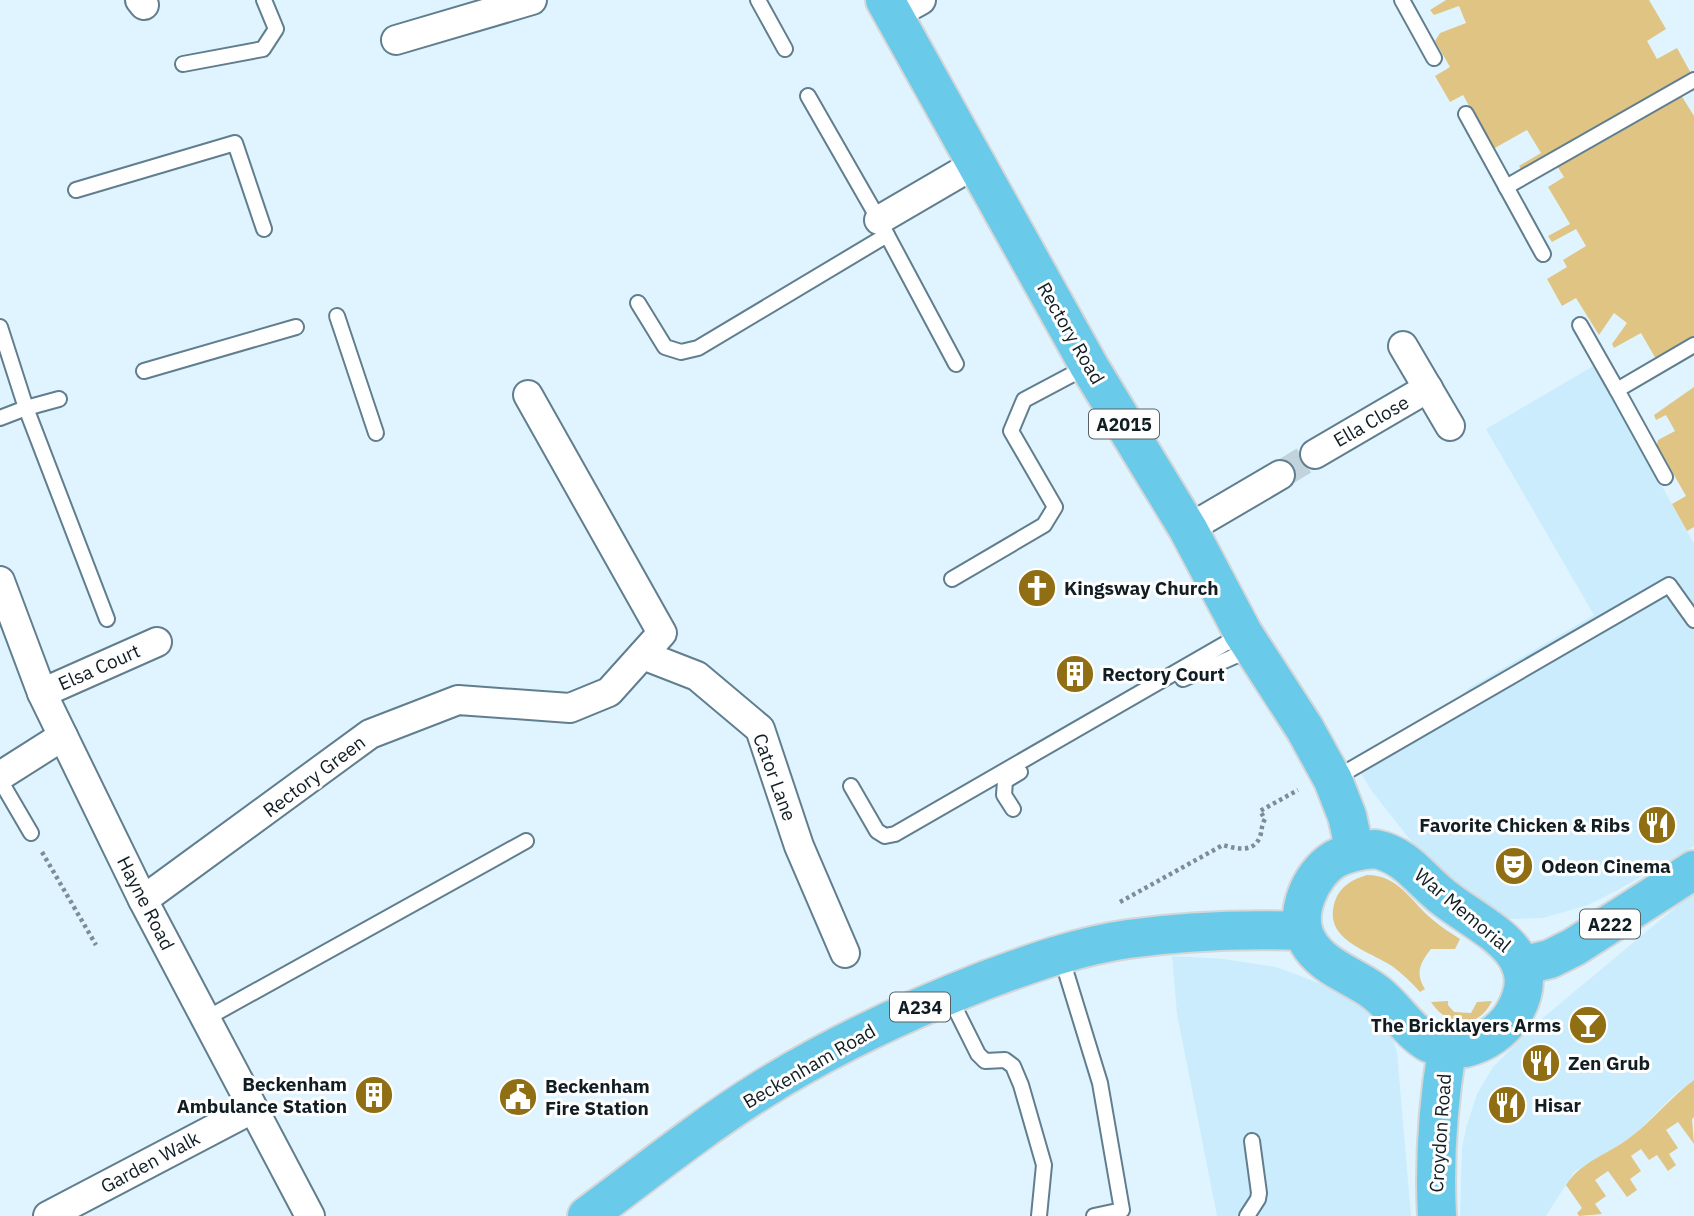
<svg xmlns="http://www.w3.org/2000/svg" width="1694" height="1216" viewBox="0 0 1694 1216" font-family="'IBM Plex Sans',sans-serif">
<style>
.built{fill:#cbecfd}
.green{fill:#e0c484}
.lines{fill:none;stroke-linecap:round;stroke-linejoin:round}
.street-tunnel{stroke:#c1d4de;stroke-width:28;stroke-dasharray:28 14;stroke-linecap:butt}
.lane-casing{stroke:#607e8e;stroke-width:18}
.street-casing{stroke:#607e8e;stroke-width:32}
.primary-casing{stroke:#d4d6d7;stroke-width:42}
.path{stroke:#7c8d96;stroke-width:4.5;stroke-dasharray:3.5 3.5;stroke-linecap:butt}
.lane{stroke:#fff;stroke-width:14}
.street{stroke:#fff;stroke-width:28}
.primary{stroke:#6acaea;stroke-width:38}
.labels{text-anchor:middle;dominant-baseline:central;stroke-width:6;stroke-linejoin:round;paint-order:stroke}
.shield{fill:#fefefe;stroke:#576065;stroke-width:2}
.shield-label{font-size:18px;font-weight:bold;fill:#101d23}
.street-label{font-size:19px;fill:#101d23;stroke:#fefefe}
.poi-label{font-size:19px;font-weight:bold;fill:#101d23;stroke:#fefefe;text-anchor:start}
</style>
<rect width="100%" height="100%" fill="#e0f4ff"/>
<g class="built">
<path d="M1595,365L1694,544V846L1616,891L1588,905L1543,918L1514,919L1501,917L1478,904L1415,846L1371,790L1353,760L1454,704L1469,688L1594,615L1486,429Z"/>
<path d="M1694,892V1080L1675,1094L1633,1136L1574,1172L1546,1216H1460L1462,1149L1466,1128L1477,1094L1493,1067L1538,1022Z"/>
<path d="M1172,956L1224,959L1276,967L1327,986L1354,999L1374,1014L1391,1034L1397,1052L1411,1216H1217L1177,1014Z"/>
</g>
<g class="green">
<path d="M1446,0H1649L1666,29L1647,41L1657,59L1677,48L1692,75L1522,171L1519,166L1541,153L1527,130L1493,149L1463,95L1450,102L1435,76L1450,67L1435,41L1440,33L1466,23L1459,6L1434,15L1430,10Z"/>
<path d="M1681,95L1694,116V337L1656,359L1641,333L1614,348L1612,344L1627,323L1614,313L1599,335L1576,298L1562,306L1547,279L1567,267L1563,260L1586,246L1576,229L1552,242L1548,236L1570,224L1548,187L1564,177L1557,166Z"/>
<path d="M1694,387V527L1687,531L1672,504L1686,496L1657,445L1658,440L1675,431L1666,415L1656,420L1654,415Z"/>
<path d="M1367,875C1399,875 1411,902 1433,920C1441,927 1451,933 1460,939L1455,949H1431C1420,963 1415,973 1425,989L1420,992C1412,983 1403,974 1392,966C1368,950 1322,940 1335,901C1340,886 1353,879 1367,875Z"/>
<path d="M1448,1001V1005L1454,1012L1471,1013L1477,1002L1492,1001C1478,1030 1448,1028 1431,1002Z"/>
<path d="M1694,1080V1117L1692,1119L1694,1144L1678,1122L1666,1130L1678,1148L1669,1154L1676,1165L1668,1171L1657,1155L1649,1160L1641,1149L1631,1156L1641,1171L1630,1179L1637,1190L1627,1197L1608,1171L1595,1180L1606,1196L1595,1204L1602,1214L1579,1216L1577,1213L1582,1208L1566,1185C1581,1161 1611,1153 1632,1136C1654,1119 1671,1097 1694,1080Z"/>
</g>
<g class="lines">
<path class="street-tunnel" d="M1280,475L1315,454"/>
<g class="lane-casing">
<g id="lane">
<path d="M758,0L785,49"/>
<path d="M1402,0L1434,58"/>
<path d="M183,64L263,49L276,29L264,0"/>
<path d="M808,96L879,220L956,364"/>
<path d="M1466,114L1543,254"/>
<path d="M1506,187L1694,80"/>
<path d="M76,190L235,143L264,229"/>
<path d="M638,303L665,347L681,352L698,348L887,235"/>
<path d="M337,316L376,433"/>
<path d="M1580,325L1617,390"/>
<path d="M0,327L26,408L0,418"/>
<path d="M144,371L296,327"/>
<path d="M59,399L26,408L107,619"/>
<path d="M1665,477L1617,390L1694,345"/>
<path d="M952,579L1044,525L1055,507L1011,431L1024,400L1088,366"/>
<path d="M1183,679L1251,649"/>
<path d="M1334,779L1669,585L1694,620"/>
<path d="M0,780L31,833"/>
<path d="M851,786L877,831L885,836L895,834L1242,634"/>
<path d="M1013,809L1004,795L1005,781L1020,772"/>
<path d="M1061,956L1100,1083L1122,1210L1094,1216"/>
<path d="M949,996L978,1054L985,1061L1005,1060L1013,1066L1021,1085L1044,1165L1039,1216"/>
<path d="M207,1018L526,841"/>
<path d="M1247,1216L1258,1199L1259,1193L1252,1141"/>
</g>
</g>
<g class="street-casing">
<g id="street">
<path d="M140,0L144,5"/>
<path d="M894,15L921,0"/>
<path d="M396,40L532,0"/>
<path d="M879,220L975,164"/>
<path d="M1403,346L1450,426"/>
<path d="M1315,454L1428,388"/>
<path d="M1188,529L1280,475"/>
<path d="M0,581L42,693L143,900L310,1216"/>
<path d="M643,655L697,676L760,729L799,846L845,953"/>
<path d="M42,693L157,642"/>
<path d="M0,776L63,736"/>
<path d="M143,900L370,734L458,700L570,708L609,692L662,633L528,395"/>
<path d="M48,1216L252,1109"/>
</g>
</g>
<g class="primary-casing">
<g id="primary">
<path d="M885,0L1089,366L1188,529L1243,633L1305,729L1333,780L1347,816L1355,851"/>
<path d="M1375,849C1406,855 1420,879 1443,897C1480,927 1548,951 1515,1011C1505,1030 1485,1043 1465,1048C1452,1050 1441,1049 1429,1043C1408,1031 1395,1007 1375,992C1354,976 1322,967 1308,942C1292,916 1310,874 1335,859C1348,852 1361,850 1375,849Z"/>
<path d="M1521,966L1550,959L1574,947L1694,870"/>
<path d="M587,1216C645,1173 702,1127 763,1089C833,1045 909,1010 986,980C1032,963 1079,946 1128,939C1186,931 1245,929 1303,931"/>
<path d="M1437,1216C1434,1160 1438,1105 1447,1050"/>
</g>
</g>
<g class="path">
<path d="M42,852L96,945"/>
<path d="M1120,902L1223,845C1237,849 1253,853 1260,837C1262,831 1261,826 1265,819L1260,811L1298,790"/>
</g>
<use href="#lane" class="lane"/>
<use href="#street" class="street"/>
<use href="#primary" class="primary"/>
</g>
<defs>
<g id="church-disc" transform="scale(2.0125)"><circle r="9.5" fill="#906f14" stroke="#fefefe"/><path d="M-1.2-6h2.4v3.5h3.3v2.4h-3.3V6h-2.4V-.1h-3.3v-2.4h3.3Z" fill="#fff"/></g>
<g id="building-disc" transform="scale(2.0125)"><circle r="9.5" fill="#906f14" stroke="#fefefe"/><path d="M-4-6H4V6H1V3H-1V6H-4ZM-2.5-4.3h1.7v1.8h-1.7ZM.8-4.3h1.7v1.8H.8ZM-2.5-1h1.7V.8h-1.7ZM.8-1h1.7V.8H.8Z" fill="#fff"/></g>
<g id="restaurant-disc" transform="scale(2.0125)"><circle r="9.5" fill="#906f14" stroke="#fefefe"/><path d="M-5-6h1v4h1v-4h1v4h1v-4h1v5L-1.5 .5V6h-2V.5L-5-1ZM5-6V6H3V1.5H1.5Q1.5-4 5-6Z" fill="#fff"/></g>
<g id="theatre-disc" transform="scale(2.0125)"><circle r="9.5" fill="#906f14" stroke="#fefefe"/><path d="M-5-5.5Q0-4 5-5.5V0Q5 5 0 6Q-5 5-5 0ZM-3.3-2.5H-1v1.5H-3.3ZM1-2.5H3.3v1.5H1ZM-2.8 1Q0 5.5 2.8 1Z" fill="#fff"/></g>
<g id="bar-disc" transform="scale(2.0125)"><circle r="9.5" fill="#906f14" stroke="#fefefe"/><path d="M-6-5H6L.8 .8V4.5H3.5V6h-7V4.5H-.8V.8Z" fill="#fff"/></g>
<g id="civic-disc" transform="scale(2.0125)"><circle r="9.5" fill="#906f14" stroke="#fefefe"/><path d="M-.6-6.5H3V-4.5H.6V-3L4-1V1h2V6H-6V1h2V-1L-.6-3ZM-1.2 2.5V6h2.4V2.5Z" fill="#fff"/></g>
</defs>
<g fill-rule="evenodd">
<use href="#church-disc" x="1037" y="588"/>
<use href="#building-disc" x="1075" y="674"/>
<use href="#restaurant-disc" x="1657" y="825"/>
<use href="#theatre-disc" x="1514" y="866"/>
<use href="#bar-disc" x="1588" y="1025"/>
<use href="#restaurant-disc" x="1541" y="1063"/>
<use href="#building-disc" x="374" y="1095"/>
<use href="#civic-disc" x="518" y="1097"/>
<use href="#restaurant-disc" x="1507" y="1105"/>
</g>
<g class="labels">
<g class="shield">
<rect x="1089" y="409.5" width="70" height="29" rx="5"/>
<rect x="1580" y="909.5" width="60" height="29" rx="5"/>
<rect x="890" y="992.5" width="60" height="29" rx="5"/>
</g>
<g class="shield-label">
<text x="1124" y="424">A2015</text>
<text x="1610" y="924">A222</text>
<text x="920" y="1007">A234</text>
</g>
<g class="street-label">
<text transform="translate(1071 333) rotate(60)">Rectory Road</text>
<text transform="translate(1371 421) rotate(-30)">Ella Close</text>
<text transform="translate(99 667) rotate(-24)">Elsa Court</text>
<text transform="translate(314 776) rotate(-37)">Rectory Green</text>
<text transform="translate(775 777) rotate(70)">Cator Lane</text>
<text transform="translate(146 903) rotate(63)">Hayne Road</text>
<text transform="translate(1463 910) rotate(40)">War Memorial</text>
<text transform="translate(809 1066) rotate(-30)">Beckenham Road</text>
<text transform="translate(1440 1133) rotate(-86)">Croydon Road</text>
<text transform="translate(150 1162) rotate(-28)">Garden Walk</text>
</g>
<g class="poi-label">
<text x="1064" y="588">Kingsway Church</text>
<text x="1102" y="674">Rectory Court</text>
<text x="1630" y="825" text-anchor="end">Favorite Chicken &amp; Ribs</text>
<text x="1541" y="866">Odeon Cinema</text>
<text x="1561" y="1025" text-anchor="end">The Bricklayers Arms</text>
<text x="1568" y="1063">Zen Grub</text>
<text x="347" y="1084" text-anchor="end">Beckenham<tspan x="347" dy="22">Ambulance Station</tspan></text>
<text x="545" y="1086">Beckenham<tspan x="545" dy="22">Fire Station</tspan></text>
<text x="1534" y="1105">Hisar</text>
</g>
</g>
</svg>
